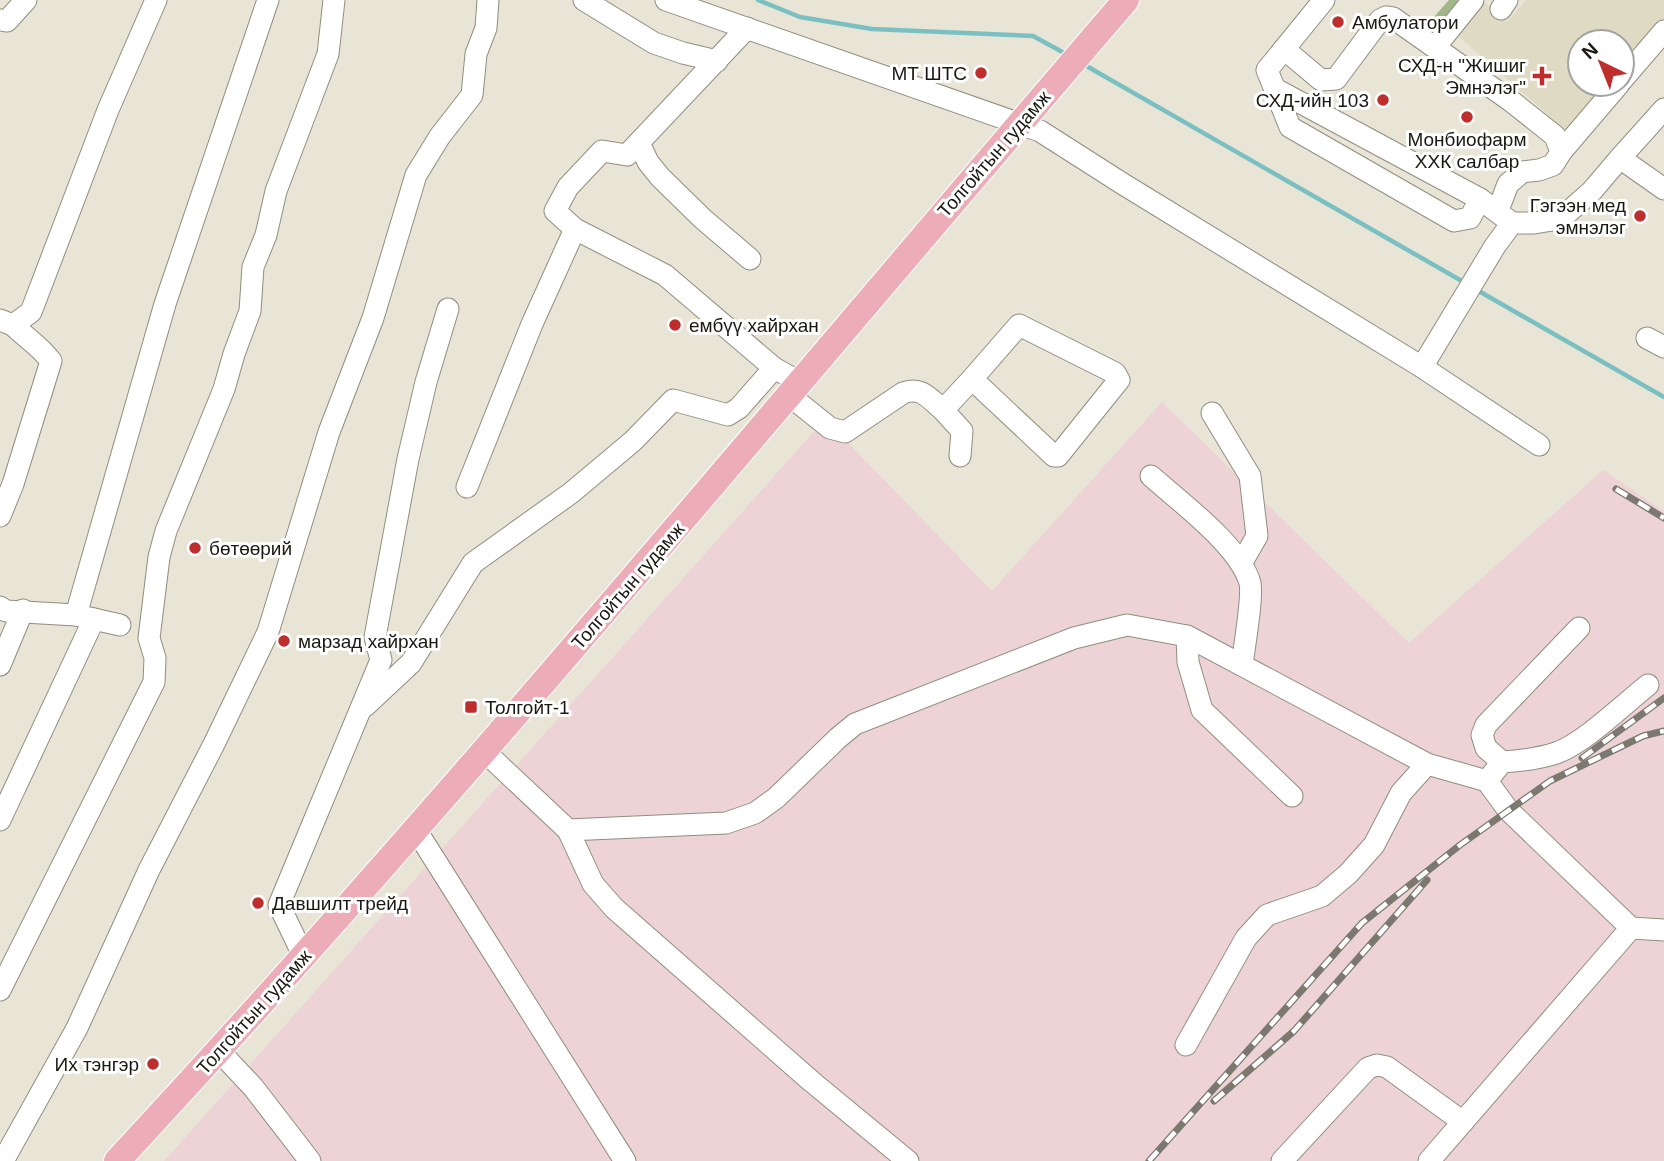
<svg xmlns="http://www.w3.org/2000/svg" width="1664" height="1161" viewBox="0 0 1664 1161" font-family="Arial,sans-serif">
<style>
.built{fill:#dfdac3}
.industrial{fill:#eed3d6}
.forest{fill:#a2b787}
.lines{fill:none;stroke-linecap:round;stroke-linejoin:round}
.stream{stroke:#7ac0c2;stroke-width:4.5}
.minor-casing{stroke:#918d7f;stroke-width:23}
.major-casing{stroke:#fff;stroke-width:28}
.minor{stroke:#fff;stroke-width:21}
.major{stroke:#edadb8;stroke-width:26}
.rail-casing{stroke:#7b786f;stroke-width:7}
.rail{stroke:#fff;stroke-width:4.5;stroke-dasharray:13;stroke-linecap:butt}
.poi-dot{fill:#bd2e2d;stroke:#fff;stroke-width:2.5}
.labels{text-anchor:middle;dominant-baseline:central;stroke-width:6;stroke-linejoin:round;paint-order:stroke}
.poi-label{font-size:19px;fill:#1a1813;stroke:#fff;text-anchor:start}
.street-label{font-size:19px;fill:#1a1813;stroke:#fff}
</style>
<rect width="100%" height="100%" fill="#e9e5d6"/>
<path class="built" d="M1526,0H1664V20L1622,68V42H1580V84H1608L1578,141L1456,34L1484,2L1507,22Z"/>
<path class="industrial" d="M1162,402L1409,643L1603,470L1664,511V1161H164L825,419L992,591Z"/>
<path class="forest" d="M1449,0H1462L1424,43L1417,36Z"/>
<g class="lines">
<g class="stream">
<path d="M758,0L800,17L872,29L1033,36L1066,54"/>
<path d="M1083,64L1467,284"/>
<path d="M1477,290L1664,397"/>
</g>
<g class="minor-casing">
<g id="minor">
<path d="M584,0L654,43L683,53L717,61"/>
<path d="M666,0L1040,131L1123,184L1422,367L1539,445"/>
<path d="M1324,0L1267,70L1290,127L1454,221L1470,218L1480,199"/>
<path d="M1501,9L1507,0"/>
<path d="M0,20L7,21L26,0"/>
<path d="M747,28L627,155L602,151L568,187L555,211L575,229L665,275L774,368L801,383"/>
<path d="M1436,46L1473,0"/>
<path d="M1284,49L1321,80L1336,79L1380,20L1386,17L1393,18L1511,101L1555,136L1561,152L1553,165L1539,170L1522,172L1508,184L1498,210"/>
<path d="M1622,80L1664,31"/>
<path d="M1277,90L1480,199L1512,223H1534L1553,220L1566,214L1591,192L1620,158"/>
<path d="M1664,109L1620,158L1664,189"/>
<path d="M639,143L648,162L660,177L703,219L750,259"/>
<path d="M1561,152L1619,84"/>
<path d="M0,320L13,325L31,312L108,110L156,0"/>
<path d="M1647,338L1664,347"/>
<path d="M1422,367L1495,246L1512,223"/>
<path d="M790,396L830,428L845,432L903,393C921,386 929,398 943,410L972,379L1054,456H1058L1119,380L1115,373L1019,325L972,379"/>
<path d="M943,410L962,431L960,456"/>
<path d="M1212,413L1250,476L1257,536L1242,562"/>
<path d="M1151,476C1180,502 1240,546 1250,583C1253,597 1244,648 1242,665"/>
<path d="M467,487L532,324L575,229"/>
<path d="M0,516L13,484L51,361C40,346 26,338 13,325"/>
<path d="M0,607L6,611L76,615L120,625"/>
<path d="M76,615L165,304L268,0"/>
<path d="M1187,636L1188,662L1202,710L1292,796"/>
<path d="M0,665L23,610"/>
<path d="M365,706L411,663L473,563L571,493L633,441L673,400L728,415L739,408L774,368"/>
<path d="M485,752L568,830L593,884L614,908L811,1081L908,1161"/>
<path d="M1502,762L1486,748L1482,735L1486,725L1579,628"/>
<path d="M1487,781L1502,762C1520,761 1538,759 1556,753C1583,744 1624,704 1648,685"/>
<path d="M0,820L94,619"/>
<path d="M416,830L625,1161"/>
<path d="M568,830L726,823L755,813L776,798L838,738L855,724L1074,638L1127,625L1187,636L1427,764L1487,781L1508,810L1631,928"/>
<path d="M304,957L279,905L381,660L375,637L408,459L426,382L448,309"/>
<path d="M0,990L154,682L155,658L149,638L159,557L166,531L224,389L234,354L250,311L253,267L266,235L276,191L328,54L334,0"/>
<path d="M1186,1045L1246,938L1267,915L1322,896L1348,874L1374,845L1401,793L1427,764"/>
<path d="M219,1051L253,1087L310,1161"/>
<path d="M3,1161L77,1028L149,870L214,744L268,632L329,432L373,318L416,175L440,136L472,95L476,54L486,28L488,0"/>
<path d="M1282,1161L1368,1068L1377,1065L1387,1067L1463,1122"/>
<path d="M1429,1161L1631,928L1664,930"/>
</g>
</g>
<g class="major-casing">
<path id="major" d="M117,1161C466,785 791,389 1126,0"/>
</g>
<use href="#minor" class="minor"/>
<use href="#major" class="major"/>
<g class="rail-casing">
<g id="rail">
<path d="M1616,489L1664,518"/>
<path d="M1582,758L1664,698"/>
<path d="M1214,1101L1294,1031L1427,880"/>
<path d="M1149,1161L1362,923L1460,845L1550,781L1643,736L1664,731"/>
</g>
</g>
<use href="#rail" class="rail"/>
</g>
<g class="poi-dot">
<circle cx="1338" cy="22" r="7"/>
<circle cx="981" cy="73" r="7"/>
<path d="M1538.5 65.5h7v7h7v7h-7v7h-7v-7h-7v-7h7z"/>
<circle cx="1383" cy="100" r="7"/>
<circle cx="1467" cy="117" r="7"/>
<circle cx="1640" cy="216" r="7"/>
<circle cx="675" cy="325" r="7"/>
<circle cx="195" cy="548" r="7"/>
<circle cx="284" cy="641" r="7"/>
<rect x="464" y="700" width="14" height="14" rx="3.5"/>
<circle cx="258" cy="903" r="7"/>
<circle cx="153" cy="1064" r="7"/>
</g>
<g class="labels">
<g class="poi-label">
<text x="1352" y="22">Амбулатори</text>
<text x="1526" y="65" text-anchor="end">СХД-н "Жишиг<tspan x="1526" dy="22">Эмнэлэг"</tspan></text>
<text x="967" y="73" text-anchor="end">MТ ШТС</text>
<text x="1369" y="100" text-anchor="end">СХД-ийн 103</text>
<text x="1467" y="139" text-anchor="middle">Монбиофарм<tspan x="1467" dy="22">ХХК салбар</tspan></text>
<text x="1626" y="205" text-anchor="end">Гэгээн мед<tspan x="1626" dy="22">эмнэлэг</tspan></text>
<text x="689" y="325">ембүү хайрхан</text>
<text x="209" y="548">бөтөөрий</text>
<text x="298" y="641">марзад хайрхан</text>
<text x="485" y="707">Толгойт-1</text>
<text x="272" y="903">Давшилт трейд</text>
<text x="139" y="1064" text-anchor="end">Их тэнгэр</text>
</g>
<g class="street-label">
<text transform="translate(994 154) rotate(-49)">Толгойтын гудамж</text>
<text transform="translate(628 586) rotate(-49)">Толгойтын гудамж</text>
<text transform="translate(254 1012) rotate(-48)">Толгойтын гудамж</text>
</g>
</g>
<g transform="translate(1601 63) rotate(317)"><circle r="33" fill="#ffffff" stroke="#a3a3a1" stroke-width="2"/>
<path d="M0-5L12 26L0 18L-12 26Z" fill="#bd2e2d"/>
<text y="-10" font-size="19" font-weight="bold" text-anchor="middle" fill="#1a1813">N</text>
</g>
</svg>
